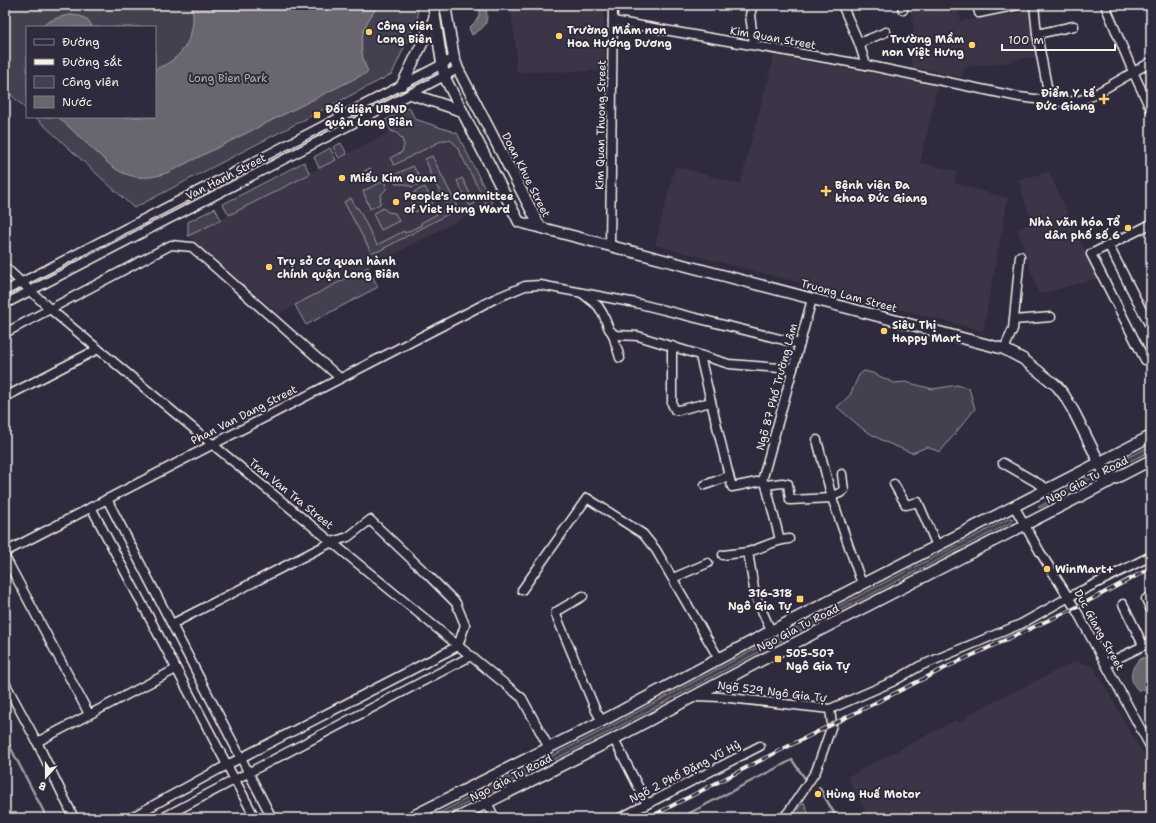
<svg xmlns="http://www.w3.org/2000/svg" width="1156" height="823" viewBox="0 0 1156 823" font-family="'Shantell Sans',sans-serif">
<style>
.built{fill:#3b3647}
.green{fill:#454050;stroke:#9c989c}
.water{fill:#6a6670;stroke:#a19ea0}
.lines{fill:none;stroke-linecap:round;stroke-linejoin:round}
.stream{stroke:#a19ea0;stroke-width:2.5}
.minor-casing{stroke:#f4f1e8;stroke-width:11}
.major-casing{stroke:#f4f1e8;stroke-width:13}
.minor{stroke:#2f2a3d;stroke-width:8}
.major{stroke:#2f2a3d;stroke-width:10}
.rail-casing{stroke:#f4f1e8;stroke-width:4}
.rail{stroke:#2f2a3d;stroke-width:2.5;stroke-dasharray:8;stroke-linecap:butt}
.poi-dot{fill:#ffd166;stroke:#2f2a3d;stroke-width:1.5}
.labels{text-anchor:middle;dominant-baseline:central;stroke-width:4;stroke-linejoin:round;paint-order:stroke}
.poi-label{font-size:11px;font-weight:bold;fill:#f4f1e8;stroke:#2f2a3d;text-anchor:start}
.street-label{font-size:11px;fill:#f4f1e8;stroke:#2f2a3d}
.park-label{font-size:11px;fill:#b7b3b3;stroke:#2f2a3d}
</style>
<rect width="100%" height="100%" fill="#2f2a3d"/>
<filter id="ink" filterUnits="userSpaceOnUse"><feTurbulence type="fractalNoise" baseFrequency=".025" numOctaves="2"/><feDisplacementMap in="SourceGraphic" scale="8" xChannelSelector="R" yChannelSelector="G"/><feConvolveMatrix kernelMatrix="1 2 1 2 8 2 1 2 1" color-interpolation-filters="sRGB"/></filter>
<g filter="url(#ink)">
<g class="built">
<path d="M510,5H604L605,71L516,72V48Z"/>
<path d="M958,7L961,21L1019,13V8L1030,7L1037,57L1012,60V62L965,67L962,77L912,67L906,34L914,32L911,11Z"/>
<path d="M774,56L938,85L920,163L957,171L954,183L1008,198L983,331L655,245L675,166L740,184Z"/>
<path d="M415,119L457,133L492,203L279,314L188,236Z"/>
<path d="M1049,172L1088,257L1099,278L1039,294L1017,229L1032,223L1018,180Z"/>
<path d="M1076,661L1093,666L1151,768V818H869L847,777L956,720L960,722L967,718L969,714Z"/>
</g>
<g class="green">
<path d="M5,5H417L418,17L392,74L134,208L35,117H155V27H27V110L5,89Z"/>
<path d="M409,107L415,119L457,133L492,203L487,205L456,145L450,140H443L394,165L390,158L402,152L404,145L402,139L397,133L391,131L385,120Z"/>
<path d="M341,143L347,154L339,158L333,147Z"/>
<path d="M330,148L336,160L319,168L314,157Z"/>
<path d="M432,156L456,204V210L377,252H371L344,202L351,198L356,208H358L377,245L404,231L405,233L421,225V223L448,208L429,171L430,170L425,159Z"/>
<path d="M304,162L310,174L229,215L223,204Z"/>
<path d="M413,166L423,182L412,187L405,184H396L392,176Z"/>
<path d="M370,168L374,176L362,182L358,175Z"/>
<path d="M462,178L475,203L470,206L457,181Z"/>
<path d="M384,181L387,188L381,195L380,204L370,209L363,191Z"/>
<path d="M425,187L433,203L415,212L411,204L414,198V192Z"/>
<path d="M215,208L221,220L188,236V222Z"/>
<path d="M383,208L388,212L395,213L399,221L381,230L373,214Z"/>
<path d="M368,267L378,287L306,325L295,305Z"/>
<path d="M864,371L873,373L894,383L905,382L933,389L957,385L969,388L975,409L940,452L927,447L912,453L885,442L864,430L837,407L850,395L859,375Z"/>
<path d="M1151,446V451L1118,467H1115L1116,463Z"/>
<path d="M1093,475L1095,476L1094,477L1069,490L1068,493L1040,508L1038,507L1063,493L1064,490Z"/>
<path d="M1010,518L1013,519L1012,522L757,653L609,732L438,818H429L607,728L755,649Z"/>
<path d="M804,802L810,818H790Z"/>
</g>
<g class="water">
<path d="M192,5H379C361,27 356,45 368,72L169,172C147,181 126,179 108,163L58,117H155V69C184,59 197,35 192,5Z"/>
<path d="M479,5H486C488,22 488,26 472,35L469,28C477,20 481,17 479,5Z"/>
<path d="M69,15C79,15 89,17 92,27H41C50,20 58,17 69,15Z"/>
<path d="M1151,655V688L1139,691C1130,683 1129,671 1137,662C1140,658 1146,657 1151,655Z"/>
</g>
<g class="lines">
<g class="stream">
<path d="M5,737L47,818"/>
<path d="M819,787L837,818"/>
<path d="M680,818L792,760L806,780"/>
</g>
<g class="minor-casing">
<g id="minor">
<path d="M753,5L750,15L754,45"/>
<path d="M842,5L859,43L866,65"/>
<path d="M902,5L903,10"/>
<path d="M977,5L979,13L1018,5"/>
<path d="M1034,5L1037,34L1050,102"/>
<path d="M1105,5L1133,72L1151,110"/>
<path d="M613,21L866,65L1019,97L1059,102L1076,101L1090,97L1151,62"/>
<path d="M1037,34L1074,26"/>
<path d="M859,43L886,32"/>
<path d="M1151,224L1091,254L1145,360L1151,357"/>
<path d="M610,246L613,5"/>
<path d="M1109,246L1151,328"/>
<path d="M5,267L50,309L212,444L522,698L549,748"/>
<path d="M5,291L454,58"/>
<path d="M583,294L598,306L603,314L609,329L613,334L616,335L638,336L729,364L793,369"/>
<path d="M5,304L458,69"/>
<path d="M1014,320L1051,317"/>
<path d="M612,332L620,358"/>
<path d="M5,333L171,245L192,247L340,378"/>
<path d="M672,346V404L675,410H679L711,402"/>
<path d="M1004,349L1013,329L1020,256"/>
<path d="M700,356L729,476"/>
<path d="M5,397L98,349"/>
<path d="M817,440L832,498"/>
<path d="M1003,463L1048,489"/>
<path d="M762,481L812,299"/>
<path d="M762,481L766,485L782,483L788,484L790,500L832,498L862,584"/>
<path d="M894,484L906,505L918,502L937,546"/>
<path d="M705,485L729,476L732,487L762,481"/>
<path d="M766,485L780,540"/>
<path d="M832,496L840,493L844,490L842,474"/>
<path d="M107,499L272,818"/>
<path d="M1014,506L1040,552L1075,608L1151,748"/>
<path d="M91,507L255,818"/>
<path d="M5,552L494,299L525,286L540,285L636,303L800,344"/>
<path d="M748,552L755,595L771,631"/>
<path d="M723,555C731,554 740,553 748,552C762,548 775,540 789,539"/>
<path d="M5,557L89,714"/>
<path d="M673,578L708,563"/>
<path d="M522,590L587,498L643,534L656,550L719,659"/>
<path d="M583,596L556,612V615L596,711L602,721"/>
<path d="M1151,597L1146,599L1151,610"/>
<path d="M1123,604L1143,645"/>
<path d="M1106,664L1151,642"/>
<path d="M5,683L37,742L74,818"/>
<path d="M696,696L720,697L830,709L832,725L816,771L789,811L783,818"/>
<path d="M830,709L892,682L920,666L1021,624L1069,597L1151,556"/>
<path d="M614,739L647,804"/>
<path d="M37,742L176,669"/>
<path d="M487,803L495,818"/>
<path d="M130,818L227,765L458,646L465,625L456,603L427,574L370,520L348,537L332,542L172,624"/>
<path d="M162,818L471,656"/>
<path d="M620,818L760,746"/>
</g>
</g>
<g class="major-casing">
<g id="major">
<path d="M433,5L444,76L519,222L1004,349L1023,359L1057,386L1064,395L1074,412L1109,482"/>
<path d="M445,5L454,58L458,69L540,227"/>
<path d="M402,85L434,19"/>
<path d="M411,94L462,111"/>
<path d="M409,818L602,721L775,629L1151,436"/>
<path d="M457,818L614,739L762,660L1151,460"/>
</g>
</g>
<use href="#minor" class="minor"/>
<use href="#major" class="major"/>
<g class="rail-casing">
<path id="rail" d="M648,818L775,753L951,665L1075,608L1151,568"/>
</g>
<use href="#rail" class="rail"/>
</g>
</g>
<g class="poi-dot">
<circle cx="369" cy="32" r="4"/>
<circle cx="559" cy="36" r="4"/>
<circle cx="972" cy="45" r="4"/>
<path d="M1102 93h4v4h4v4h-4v4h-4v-4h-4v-4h4z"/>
<rect x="313" y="111" width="8" height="8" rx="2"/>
<circle cx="342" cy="178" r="4"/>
<path d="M824 185h4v4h4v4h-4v4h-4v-4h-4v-4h4z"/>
<circle cx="396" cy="202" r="4"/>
<circle cx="1128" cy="228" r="4"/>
<circle cx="269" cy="267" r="4"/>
<circle cx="884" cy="331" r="4"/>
<circle cx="1047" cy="569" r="4"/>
<rect x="796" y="595" width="8" height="8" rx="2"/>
<rect x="774" y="655" width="8" height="8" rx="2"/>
<circle cx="818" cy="794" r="4"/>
</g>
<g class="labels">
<g class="poi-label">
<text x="377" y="26">Công viên<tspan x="377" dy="13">Long Biên</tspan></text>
<text x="567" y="30">Trường Mầm non<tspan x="567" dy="13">Hoa Hướng Dương</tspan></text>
<text x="964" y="39" text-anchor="end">Trường Mầm<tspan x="964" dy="13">non Việt Hưng</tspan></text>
<text x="1095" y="93" text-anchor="end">Điểm Y tế<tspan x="1095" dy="13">Đức Giang</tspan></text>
<text x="325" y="109">Đối diện UBND<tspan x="325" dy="13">quận Long Biên</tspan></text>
<text x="350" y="178">Miếu Kim Quan</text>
<text x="835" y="185">Bệnh viện Đa<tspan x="835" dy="13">khoa Đức Giang</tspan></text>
<text x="404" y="196">People's Committee<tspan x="404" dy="13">of Viet Hung Ward</tspan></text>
<text x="1120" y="222" text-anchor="end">Nhà văn hóa Tổ<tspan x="1120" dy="13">dân phố số 6</tspan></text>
<text x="277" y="261">Trụ sở Cơ quan hành<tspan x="277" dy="13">chính quận Long Biên</tspan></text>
<text x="892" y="325">Siêu Thị<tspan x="892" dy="13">Happy Mart</tspan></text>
<text x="1055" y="569">WinMart+</text>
<text x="792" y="593" text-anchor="end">316-318<tspan x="792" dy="13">Ngô Gia Tự</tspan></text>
<text x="786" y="653">505-507<tspan x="786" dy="13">Ngô Gia Tự</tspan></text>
<text x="826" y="794">Hùng Huế Motor</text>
</g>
<g class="street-label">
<text transform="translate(773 38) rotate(10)">Kim Quan Street</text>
<text transform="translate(601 125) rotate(-89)">Kim Quan Thuong Street</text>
<text transform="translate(526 175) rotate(63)">Doan Khue Street</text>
<text transform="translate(226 177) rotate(-27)">Van Hanh Street</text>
<text transform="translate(849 296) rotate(15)">Truong Lam Street</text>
<text transform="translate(777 387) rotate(-75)">Ngõ 87 Phố Trường Lâm</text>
<text transform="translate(244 415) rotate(-27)">Phan Van Dang Street</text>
<text transform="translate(1087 480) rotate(-27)">Ngo Gia Tu Road</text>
<text transform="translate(291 494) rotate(39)">Tran Van Tra Street</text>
<text transform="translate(798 628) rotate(-27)">Ngo Gia Tu Road</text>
<text transform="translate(1099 630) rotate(61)">Duc Giang Street</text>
<text transform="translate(772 692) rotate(7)">Ngõ 529 Ngô Gia Tự</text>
<text transform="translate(685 772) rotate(-27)">Ngõ 2 Phố Đặng Vũ Hỷ</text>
<text transform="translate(511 778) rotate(-27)">Ngo Gia Tu Road</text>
</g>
<g class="park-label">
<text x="228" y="78">Long Bien Park</text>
</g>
</g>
<rect width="1156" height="823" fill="none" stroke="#2f2a3d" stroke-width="20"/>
<rect x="10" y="10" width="1136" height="803" fill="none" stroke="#f4f1e8" stroke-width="1.5" filter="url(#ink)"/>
<rect x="26" y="26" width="130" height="92" fill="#2f2a3d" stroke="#7e7a81"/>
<rect x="34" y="39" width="20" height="6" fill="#2f2a3d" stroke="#7e7a81"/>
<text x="62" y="46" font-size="12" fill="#f4f1e8">Đường</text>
<rect x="34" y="59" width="20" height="6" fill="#f4f1e8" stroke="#7e7a81"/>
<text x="62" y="66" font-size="12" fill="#f4f1e8">Đường sắt</text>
<rect x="34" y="76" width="20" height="12" fill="#454050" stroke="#7e7a81"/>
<text x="62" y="86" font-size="12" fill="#f4f1e8">Công viên</text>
<rect x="34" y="96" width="20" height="12" fill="#6a6670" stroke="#7e7a81"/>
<text x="62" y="106" font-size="12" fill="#f4f1e8">Nước</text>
<g transform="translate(46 777) rotate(201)" stroke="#2f2a3d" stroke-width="3" paint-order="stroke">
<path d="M0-3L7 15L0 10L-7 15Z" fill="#f4f1e8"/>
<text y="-6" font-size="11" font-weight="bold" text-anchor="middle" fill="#f4f1e8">B</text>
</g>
<path d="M1002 44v6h113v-6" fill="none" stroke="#f4f1e8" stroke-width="2"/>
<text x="1008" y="44" font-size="12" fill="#f4f1e8" stroke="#2f2a3d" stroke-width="3" paint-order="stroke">100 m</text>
</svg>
